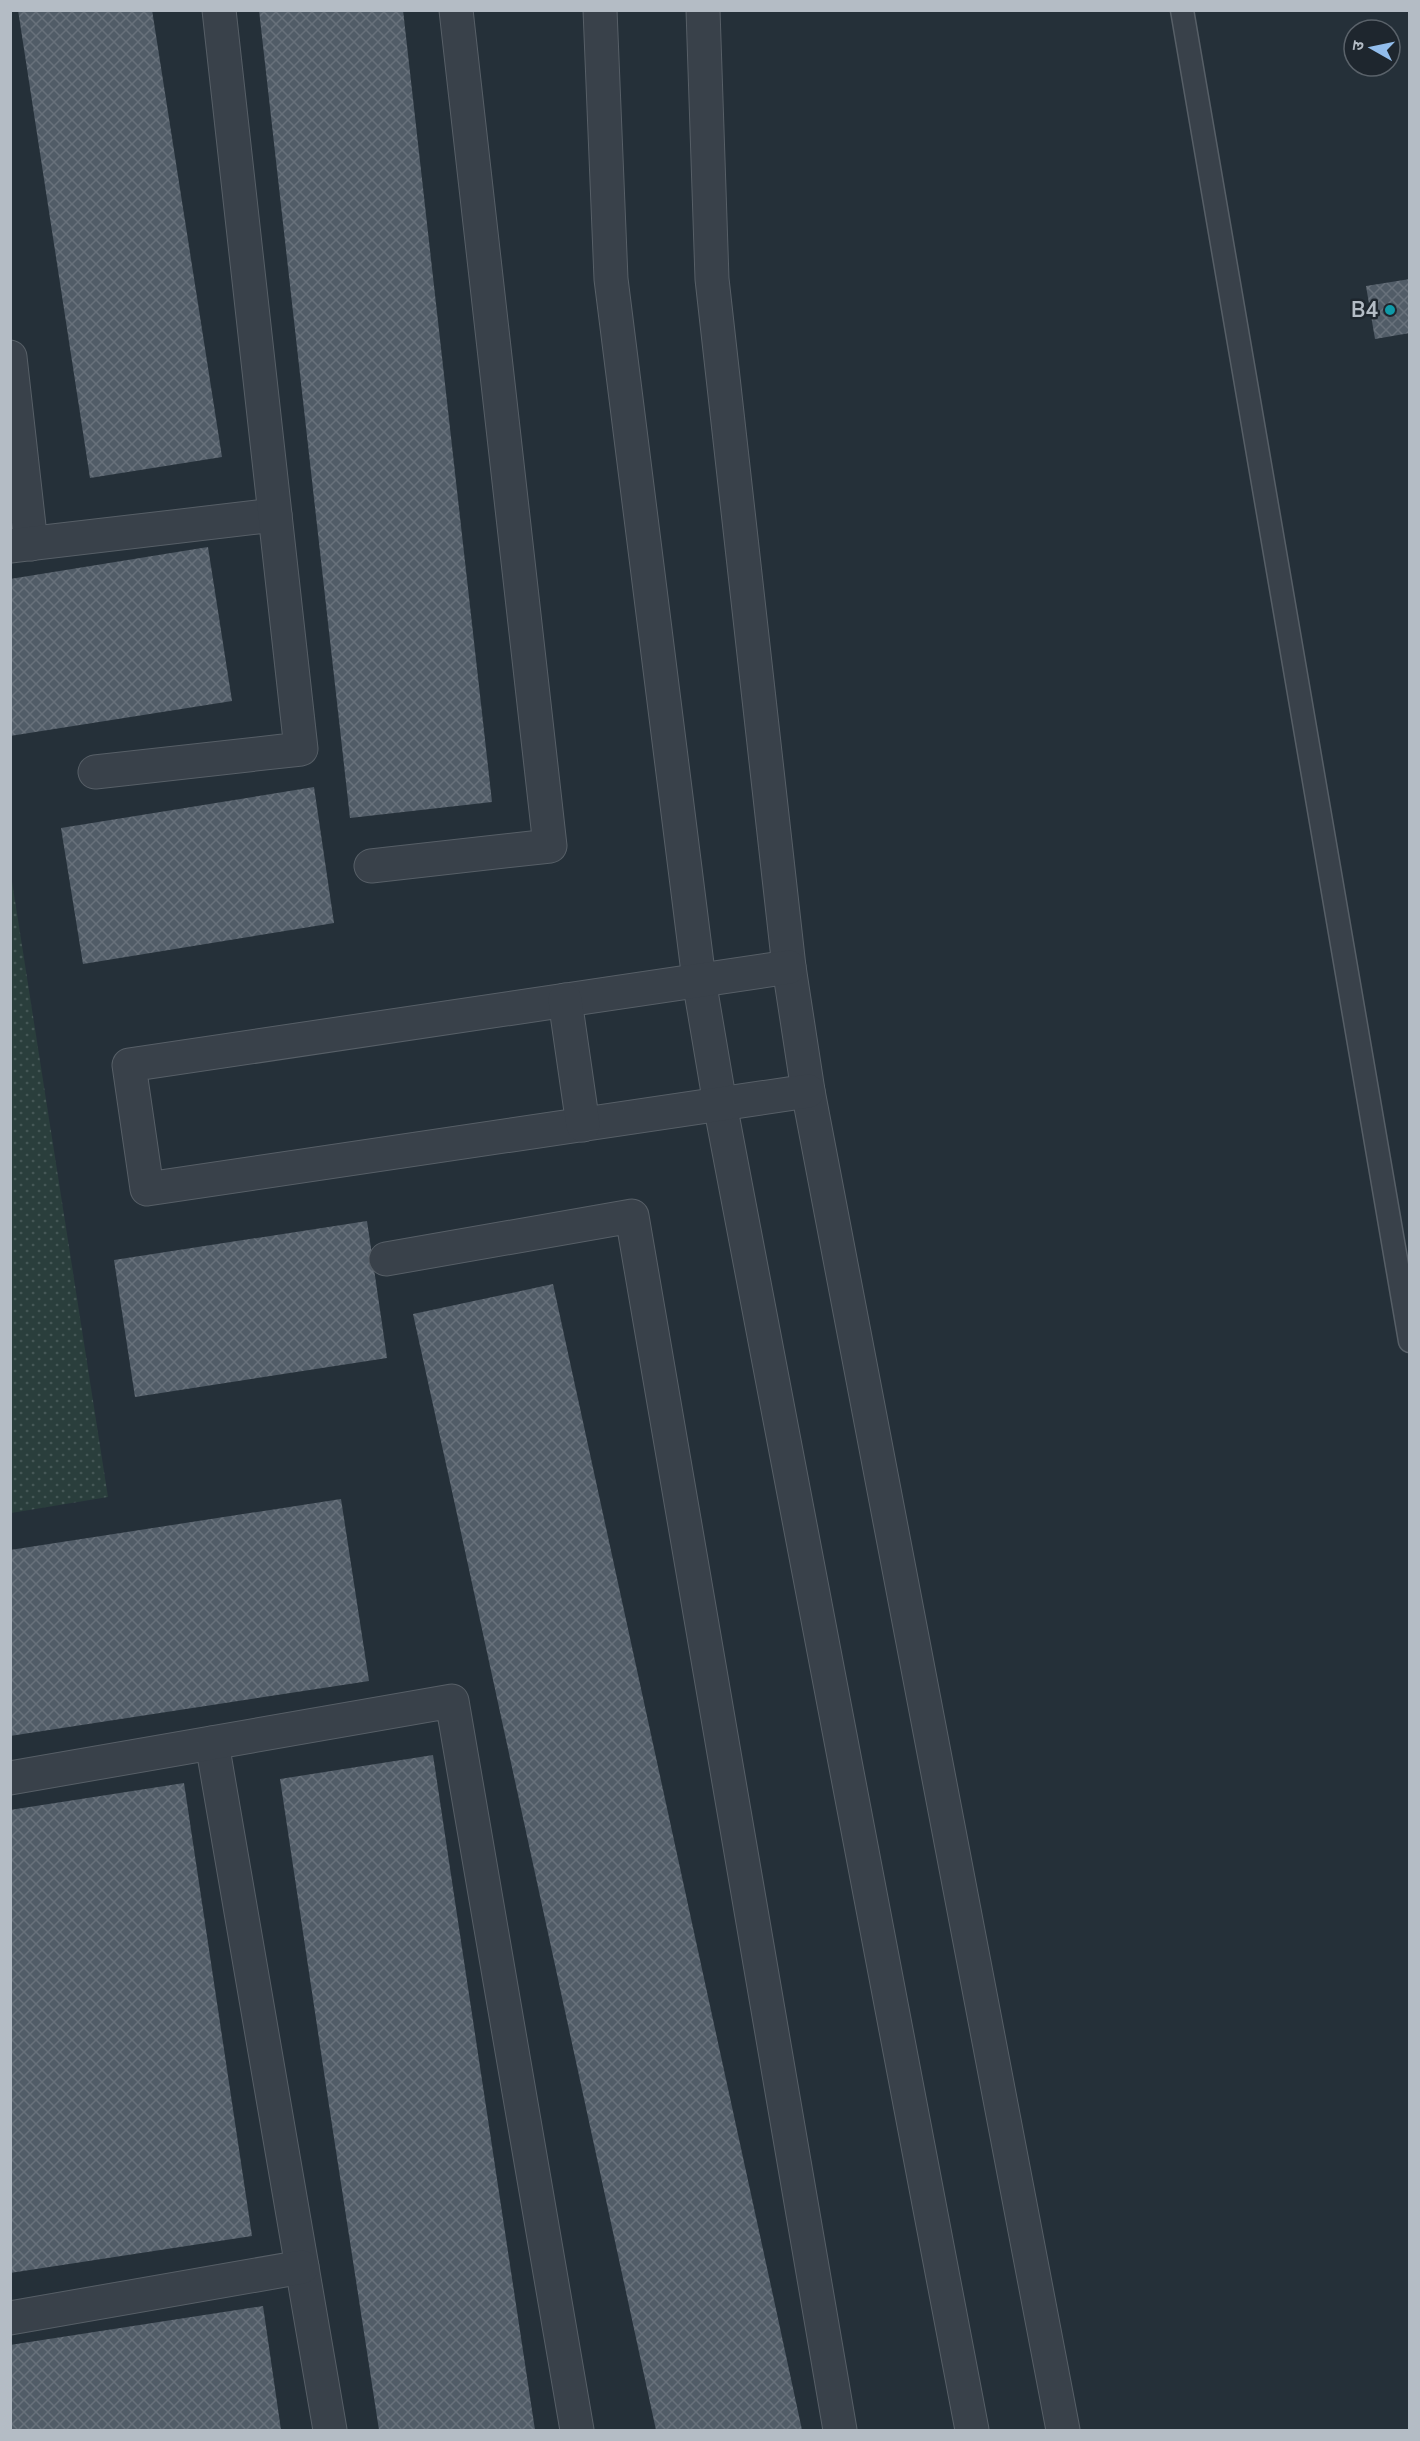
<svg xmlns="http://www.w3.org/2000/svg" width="1420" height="2441" viewBox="0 0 1420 2441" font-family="'Nunito Sans','Noto Sans Devanagari',sans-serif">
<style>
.grass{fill:url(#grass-dots)}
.building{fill:url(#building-cross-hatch)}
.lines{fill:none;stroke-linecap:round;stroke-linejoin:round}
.lane-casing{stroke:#575f67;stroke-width:25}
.street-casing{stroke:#575f67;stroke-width:35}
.lane{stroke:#39414a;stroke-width:22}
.street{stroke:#39414a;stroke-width:33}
.culture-dot{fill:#0f9aa8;stroke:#1e262e;stroke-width:2}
.labels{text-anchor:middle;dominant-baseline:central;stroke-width:5;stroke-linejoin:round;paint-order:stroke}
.poi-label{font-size:21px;font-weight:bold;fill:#b4bcc5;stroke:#1e262e;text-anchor:end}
</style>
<defs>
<pattern id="grass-dots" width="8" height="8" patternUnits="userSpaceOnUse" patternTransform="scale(1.5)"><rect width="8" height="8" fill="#2a3e3c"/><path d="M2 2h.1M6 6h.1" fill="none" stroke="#465857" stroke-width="1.8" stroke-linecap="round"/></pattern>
<pattern id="building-cross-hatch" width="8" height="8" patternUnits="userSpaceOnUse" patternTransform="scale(1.5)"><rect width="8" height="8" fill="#515c67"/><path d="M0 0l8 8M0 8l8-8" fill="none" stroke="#68717b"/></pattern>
</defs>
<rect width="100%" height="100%" fill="#253039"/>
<path class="grass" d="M11,875L108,1497L11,1513H10Z"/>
<g class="building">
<path d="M18,10H152L222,457L90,478Z"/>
<path d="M259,10H403L492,802L350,818Z"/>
<path d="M1410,279V333L1375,339L1366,286Z"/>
<path d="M208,547L232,701L10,736V579Z"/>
<path d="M314,787L334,923L83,964L61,828Z"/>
<path d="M367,1221L387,1358L135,1397L114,1260Z"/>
<path d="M553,1284L774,2300L802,2430H656L455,1505L413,1314Z"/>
<path d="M341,1499L369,1681L10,1736V1550Z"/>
<path d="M433,1755L462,1948L535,2430H379L328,2099L280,1779Z"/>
<path d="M184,1783L252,2236L10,2273V1810Z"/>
<path d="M263,2306L281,2430H10V2345Z"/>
</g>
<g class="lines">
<g class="lane-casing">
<path id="lane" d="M1182,10L1410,1341"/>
</g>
<g class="street-casing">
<g id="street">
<path d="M600,10L611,279L699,980L720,1104L972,2430"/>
<path d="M703,10L712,279L789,967L808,1091L1063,2430"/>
<path d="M10,357L31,544"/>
<path d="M10,546L275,515"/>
<path d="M95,772L301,749L219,10"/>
<path d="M371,866L550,846L456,10"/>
<path d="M789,967L129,1065L147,1189L808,1091"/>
<path d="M565,1000L583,1125"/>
<path d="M386,1259L632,1216L840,2430"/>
<path d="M212,1743L330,2430"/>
<path d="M10,1778L452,1701L577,2430"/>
<path d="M10,2318L302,2267"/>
</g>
</g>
<use href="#lane" class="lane"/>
<use href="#street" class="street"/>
</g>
<circle class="culture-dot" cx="1390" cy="310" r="6"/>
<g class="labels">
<g class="poi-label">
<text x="1378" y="310">B4</text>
</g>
</g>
<rect width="1420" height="2441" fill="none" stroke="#b4bcc5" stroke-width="24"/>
<g transform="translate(1372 48) rotate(279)"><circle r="28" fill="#1e262e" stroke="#5a626a" stroke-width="1.5"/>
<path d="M0-4.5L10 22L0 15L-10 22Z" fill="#92bdec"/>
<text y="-9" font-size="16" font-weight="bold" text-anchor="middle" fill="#b4bcc5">उ</text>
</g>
</svg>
